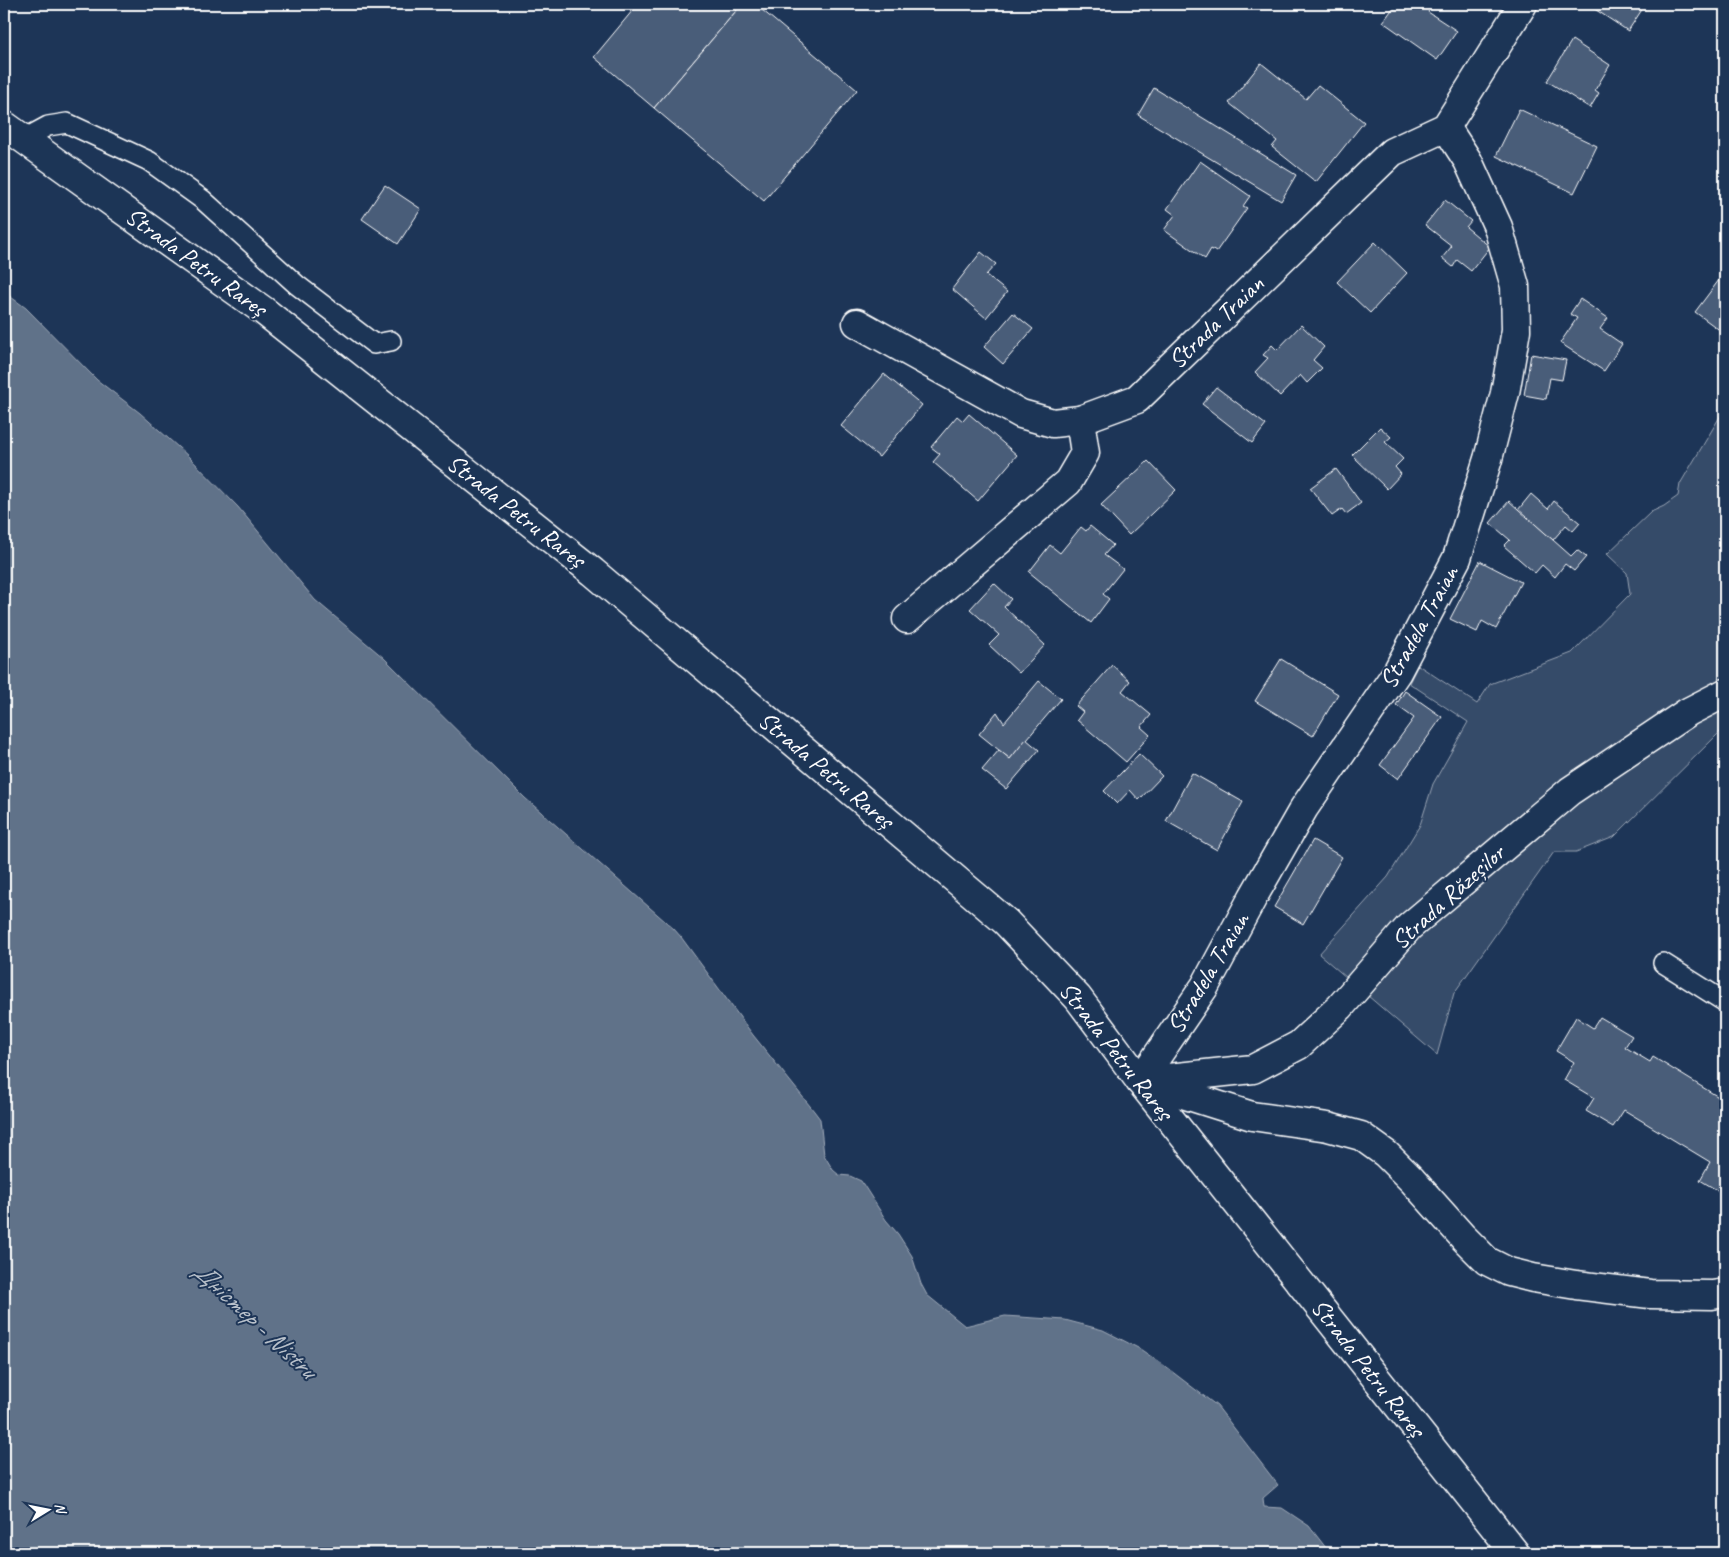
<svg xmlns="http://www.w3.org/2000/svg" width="1729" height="1557" viewBox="0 0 1729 1557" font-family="Caveat,sans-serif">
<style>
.green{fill:#364b69;stroke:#9aa5b4}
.water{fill:#617289;stroke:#a0aab8}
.building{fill:#4a5d79;stroke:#fff}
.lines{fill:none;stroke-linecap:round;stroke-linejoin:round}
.lane-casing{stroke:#fff;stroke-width:22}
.street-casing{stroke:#fff;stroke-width:31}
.lane{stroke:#1d3557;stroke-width:19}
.street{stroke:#1d3557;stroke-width:28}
.labels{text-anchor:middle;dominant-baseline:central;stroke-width:4;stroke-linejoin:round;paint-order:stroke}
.street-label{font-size:25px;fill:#fff;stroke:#1d3557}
.water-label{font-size:26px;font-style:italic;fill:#b8c0ca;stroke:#1d3557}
</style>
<rect width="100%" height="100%" fill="#1d3557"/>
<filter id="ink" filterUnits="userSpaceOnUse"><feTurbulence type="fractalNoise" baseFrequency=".02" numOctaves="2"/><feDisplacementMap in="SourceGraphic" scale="10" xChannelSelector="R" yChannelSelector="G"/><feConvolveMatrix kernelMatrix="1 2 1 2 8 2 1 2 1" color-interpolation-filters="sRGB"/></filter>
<g filter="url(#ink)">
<path class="green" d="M1725,408V730L1720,732L1614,837L1576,852H1554L1454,993L1437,1055L1319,954L1388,877L1420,825L1433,784L1468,722L1409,683L1418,665L1477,704L1490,684L1572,653L1630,594L1627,573L1607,554L1651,512L1664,506L1678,496L1680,484Z"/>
<path class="water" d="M4,292L26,308L97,380L140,413L188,456L238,507L315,600L384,658L525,798L674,929L681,937L753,1035L814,1111L820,1119L824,1155L833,1170L839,1175L850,1176L861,1181L886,1220L898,1234L912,1256L921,1284L927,1295L965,1326L1005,1316L1065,1320L1103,1330L1140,1349L1162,1364L1217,1406L1278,1485L1263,1498L1264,1507L1282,1508L1309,1526L1330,1553H4Z"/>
<g class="building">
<path d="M638,4H742L654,108L594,57Z"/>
<path d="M742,4H755L857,90L764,201L654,108Z"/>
<path d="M1396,4H1434L1428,12L1457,31L1437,60L1383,22Z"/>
<path d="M1587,4H1636L1643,8L1628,31Z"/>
<path d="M1572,40L1610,65L1595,90L1599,93L1590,108L1547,81Z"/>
<path d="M1261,63L1306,99L1318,85L1364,122L1316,182L1272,147L1277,141L1229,103Z"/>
<path d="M1154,88L1296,175L1281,201L1138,115Z"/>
<path d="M1519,109L1597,146L1574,193L1496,156Z"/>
<path d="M1200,161L1250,196L1243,206L1247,208L1216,252L1211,249L1205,259L1164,230L1175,215L1167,209Z"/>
<path d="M385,185L421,209L398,244L362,219Z"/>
<path d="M1445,200L1471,221L1466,227L1490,247L1471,271L1457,260L1453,267L1442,258L1452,246L1425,225Z"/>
<path d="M1375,242L1407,273L1370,313L1337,282Z"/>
<path d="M981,252L996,264L986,275L1007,292L986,318L952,289Z"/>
<path d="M1725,272V334L1695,312Z"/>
<path d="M1580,299L1608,318L1600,329L1622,344L1604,371L1560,343L1577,318L1570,314Z"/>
<path d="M1013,313L1033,329L1003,364L984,347Z"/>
<path d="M1301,325L1324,347L1313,360L1322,368L1307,383L1300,375L1280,396L1255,372L1268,358L1263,355L1272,345L1277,350Z"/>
<path d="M1531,354L1566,360L1562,380L1550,378L1546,399L1524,395Z"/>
<path d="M884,374L922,405L879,457L841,426Z"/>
<path d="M1216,387L1266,425L1252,443L1202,404Z"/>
<path d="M969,414L1017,455L978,501L933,462L940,454L931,447L957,416L963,421Z"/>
<path d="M1380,427L1391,437L1385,442L1403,459L1395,467L1401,474L1387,489L1352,455Z"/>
<path d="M1148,461L1176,490L1129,535L1101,505Z"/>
<path d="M1336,469L1361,503L1346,514L1342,509L1332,516L1310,488Z"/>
<path d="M1531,494L1548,509L1554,501L1580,523L1573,531L1566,525L1553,540L1518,510Z"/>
<path d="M1509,501L1571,556L1577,550L1586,557L1574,571L1565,564L1555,577L1542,565L1535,573L1504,546L1510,540L1490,523Z"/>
<path d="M1090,526L1113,545L1104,555L1123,569L1103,594L1109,599L1091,623L1029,572L1050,545L1060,553L1081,527L1086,531Z"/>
<path d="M1480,561L1521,582L1496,629L1482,621L1477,632L1450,619Z"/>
<path d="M994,583L1011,599L1004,607L1045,645L1019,673L989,645L999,635L970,609Z"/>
<path d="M1281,659L1338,694L1313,736L1255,701Z"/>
<path d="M1112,665L1130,681L1122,691L1151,715L1141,727L1150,735L1126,762L1077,720L1083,712L1076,706Z"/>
<path d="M1039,681L1061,699L1010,759L979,734L997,712L1004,723Z"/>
<path d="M1405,691L1442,717L1398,779L1380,765L1414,718L1396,705Z"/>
<path d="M1026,739L1039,750L1006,789L982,770L999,750L1010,759Z"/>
<path d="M1139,754L1162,776L1139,800L1130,790L1117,804L1104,791Z"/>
<path d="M1192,773L1243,802L1217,850L1166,821Z"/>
<path d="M1313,840L1342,857L1303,924L1274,907Z"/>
<path d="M1576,1017L1593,1028L1600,1017L1632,1036L1625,1047L1650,1062L1653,1057L1725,1101V1195L1700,1180L1710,1162L1624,1110L1613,1127L1586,1111L1594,1098L1564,1080L1574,1062L1556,1051Z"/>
</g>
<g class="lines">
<g class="lane-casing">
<g id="lane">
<path d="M24,139L48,126L67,123L149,161L203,200L297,285L374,344L391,341"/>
<path d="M1663,963L1725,1002"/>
</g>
</g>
<g class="street-casing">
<g id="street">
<path d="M4,125L264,311L593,572L1006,922L1078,998L1140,1081L1515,1553"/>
<path d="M857,323L1021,414L1053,423L1080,420"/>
<path d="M907,619L1068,482L1085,453L1080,420L1137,399L1392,152L1446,127L1523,4"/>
<path d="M1140,1081L1205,986L1253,897L1304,808L1397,672L1457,558L1488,459L1505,393L1516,330L1515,286L1498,227L1468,161L1446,127"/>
<path d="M1140,1081L1253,1069L1299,1045L1340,1007L1409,927L1570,791L1688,712L1725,693"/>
<path d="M1151,1084L1252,1116L1328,1127L1361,1136L1386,1154L1412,1180L1463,1237L1487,1261L1509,1272L1533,1278L1576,1285L1650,1294L1712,1295L1725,1293"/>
</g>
</g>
<use href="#lane" class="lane"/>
<use href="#street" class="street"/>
</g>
</g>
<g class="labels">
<g class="street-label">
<text transform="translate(196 262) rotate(36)">Strada Petru Rareș</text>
<text transform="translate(1216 322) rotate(-44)">Strada Traian</text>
<text transform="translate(516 511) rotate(38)">Strada Petru Rareș</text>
<text transform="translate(1419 627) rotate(-61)">Stradela Traian</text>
<text transform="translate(826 770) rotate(40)">Strada Petru Rareș</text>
<text transform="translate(1448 897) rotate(-42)">Strada Răzeșilor</text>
<text transform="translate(1208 973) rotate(-59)">Stradela Traian</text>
<text transform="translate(1116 1051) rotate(52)">Strada Petru Rareș</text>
<text transform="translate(1368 1368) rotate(52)">Strada Petru Rareș</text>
</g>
<g class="water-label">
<text transform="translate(255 1320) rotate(43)">Дністер - Nistru</text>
</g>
</g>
<rect width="1729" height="1557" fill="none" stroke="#1d3557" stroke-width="20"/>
<rect x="10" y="10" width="1709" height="1537" fill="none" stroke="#fff" stroke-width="2" filter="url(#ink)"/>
<g transform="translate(48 1510) rotate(80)" stroke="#1d3557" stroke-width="4" paint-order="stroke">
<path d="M0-4L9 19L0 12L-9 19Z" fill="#ffffff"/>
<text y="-8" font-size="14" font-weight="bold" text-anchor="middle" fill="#ffffff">N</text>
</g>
</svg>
